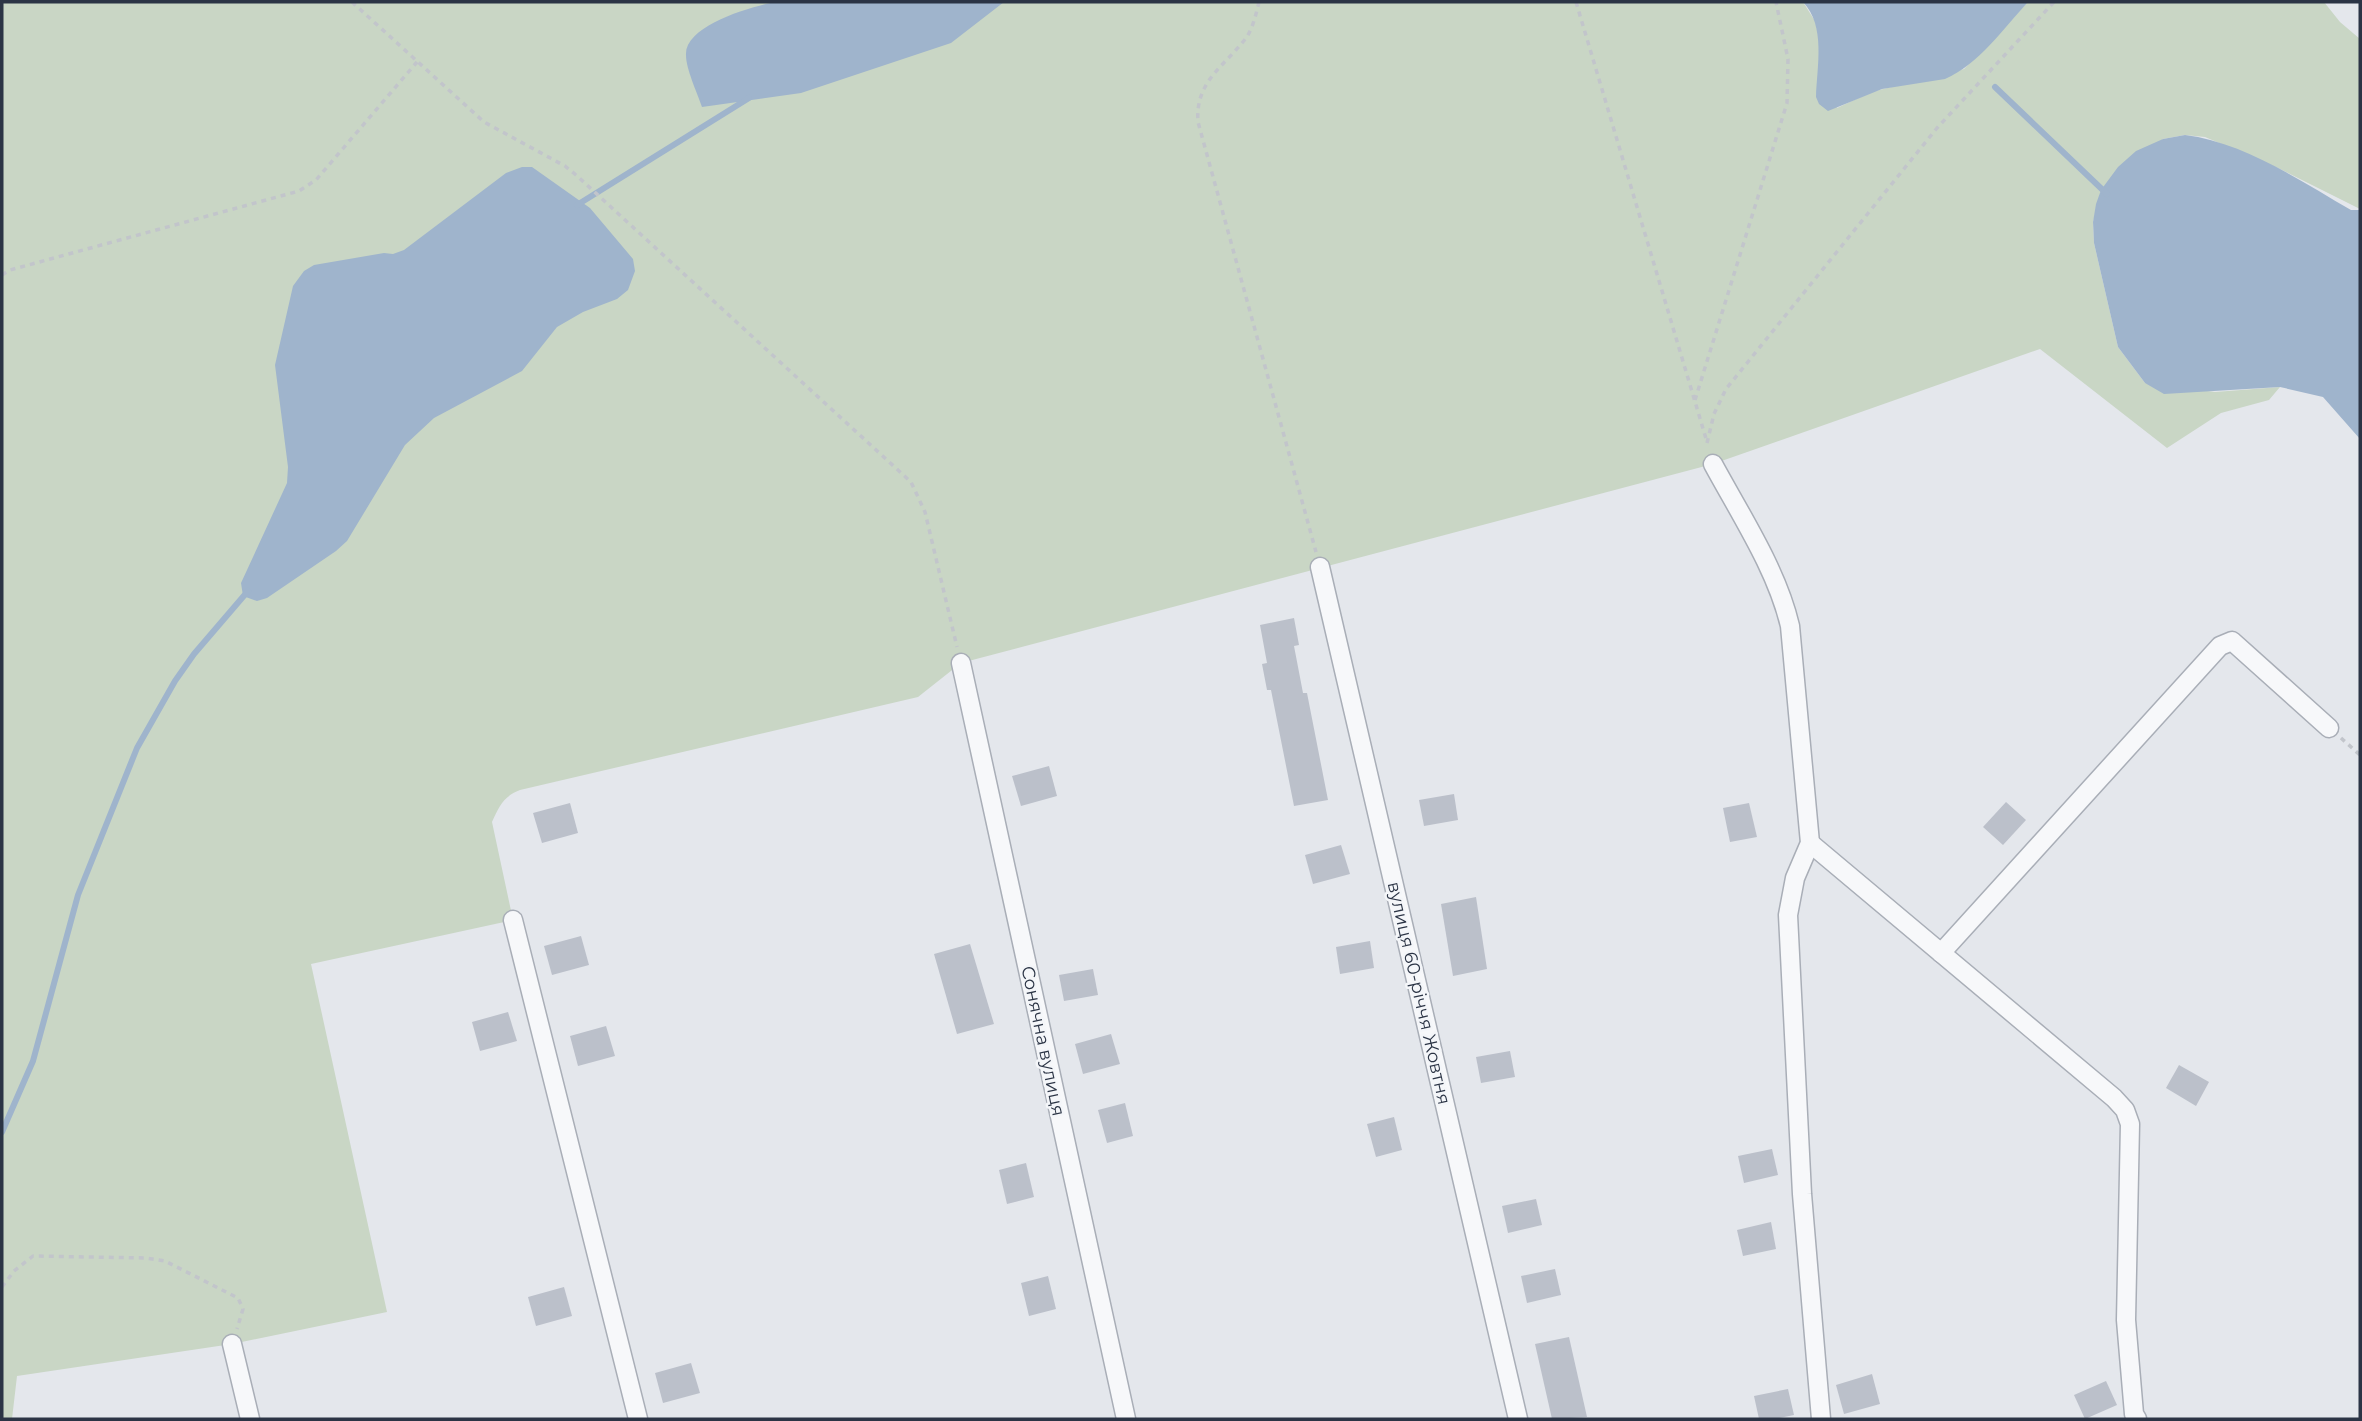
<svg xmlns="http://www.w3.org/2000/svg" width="2362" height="1421" viewBox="0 0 2362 1421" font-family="Montserrat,sans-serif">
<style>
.green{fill:#c9d6c5}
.water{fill:#9fb4cc}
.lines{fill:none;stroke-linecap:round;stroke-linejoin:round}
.stream{stroke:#9fb4cc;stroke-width:6}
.building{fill:#bbc0ca}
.street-casing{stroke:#a9aeb7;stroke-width:21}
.path{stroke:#c2c5cb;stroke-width:3.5;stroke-dasharray:5 5;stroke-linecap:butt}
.street{stroke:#f7f8fa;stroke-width:18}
.labels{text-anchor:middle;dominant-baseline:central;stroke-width:5;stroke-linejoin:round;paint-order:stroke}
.street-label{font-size:18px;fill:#2b3445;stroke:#f4f6f9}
</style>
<rect width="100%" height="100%" fill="#e4e7ec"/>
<path class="green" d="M2,2H1803L1815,21L1837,108L1871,92L1964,69L2028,2H2324L2340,22L2360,39V209L2278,168L2205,137L2185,135L2163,139L2101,190L2093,222L2094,243L2118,347L2145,383L2215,392L2280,387L2269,400L2221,413L2167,448L2040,349L1713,464L961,663L918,697L520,790C504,796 499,806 492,822L513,920L311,964L387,1312L232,1344L17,1376L12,1419H2Z"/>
<g class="water">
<path d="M775,2H1004L951,43L801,93L702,107C697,92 686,69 686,55C684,25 753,6 775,2Z"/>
<path d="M1803,2H2028C2003,29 1979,64 1945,79L1882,89L1828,111L1819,104L1816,97C1817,66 1826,26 1803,2Z"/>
<path d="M2185,135C2243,142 2301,181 2351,210H2360V439L2323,397L2280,387L2164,394L2145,383L2118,347L2094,243L2093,222L2096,204L2101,190L2118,167L2136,151L2163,139Z"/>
<path d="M522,167H532L590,208L633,259L635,271L628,290L617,299L583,312L557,327L522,371L434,418L405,445L347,541L336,551L267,598L257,601L243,596L241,583L287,483L288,467L275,365L293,286L304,271L314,265L384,253L393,254L404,250L506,173Z"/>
</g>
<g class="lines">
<g class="stream">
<path d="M1995,87L2107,194"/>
<path d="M577,205L749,98"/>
<path d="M2,1132L33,1061L78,895L137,748L175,681L194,654L248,591"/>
</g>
</g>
<g class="building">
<path d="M1294,618L1299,645L1294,646L1303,693H1307L1328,800L1294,806L1271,690H1267L1262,664L1267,663L1260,625Z"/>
<path d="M1049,766L1057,796L1021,806L1012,776Z"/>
<path d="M1454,794L1458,820L1424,826L1419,800Z"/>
<path d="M2006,802L2026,820L2003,845L1983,827Z"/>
<path d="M570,803L578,833L542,843L533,813Z"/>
<path d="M1749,803L1757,837L1730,842L1723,808Z"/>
<path d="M1341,845L1350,874L1313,884L1305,855Z"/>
<path d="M1476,897L1487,969L1453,976L1441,904Z"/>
<path d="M581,936L589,965L552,975L544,946Z"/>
<path d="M1370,941L1374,968L1340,974L1336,947Z"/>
<path d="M970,944L994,1024L957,1034L934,954Z"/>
<path d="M1093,969L1098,995L1064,1001L1059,975Z"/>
<path d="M508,1012L517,1041L480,1051L472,1022Z"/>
<path d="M606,1026L615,1056L578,1066L570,1036Z"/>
<path d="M1111,1034L1120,1064L1083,1074L1075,1044Z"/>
<path d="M1510,1051L1515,1077L1481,1083L1476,1057Z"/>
<path d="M2179,1065L2209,1082L2196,1106L2166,1088Z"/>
<path d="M1125,1103L1133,1136L1107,1143L1098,1110Z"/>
<path d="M1394,1117L1402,1150L1376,1157L1367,1124Z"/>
<path d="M1772,1149L1778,1175L1744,1183L1738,1156Z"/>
<path d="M1026,1163L1034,1197L1007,1204L999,1170Z"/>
<path d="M1536,1199L1542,1225L1508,1233L1502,1206Z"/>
<path d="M1771,1222L1776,1249L1743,1256L1737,1230Z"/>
<path d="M1555,1269L1561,1295L1527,1303L1521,1276Z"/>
<path d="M1048,1276L1056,1309L1029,1316L1021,1283Z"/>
<path d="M564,1287L572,1316L536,1326L528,1297Z"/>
<path d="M1569,1337L1587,1417L1552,1419L1535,1344Z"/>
<path d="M691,1363L700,1393L663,1403L655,1373Z"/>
<path d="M1872,1374L1880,1404L1844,1414L1836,1385Z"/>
<path d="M2106,1381L2117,1405L2085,1419L2074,1395Z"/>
<path d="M1788,1389L1794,1415L1775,1419H1759L1754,1396Z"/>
</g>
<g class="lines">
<g class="street-casing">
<g id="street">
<path d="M1713,464C1740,514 1777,570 1790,626L1810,843L1795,878L1788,915L1802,1194L1821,1419"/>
<path d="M1320,567L1518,1419"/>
<path d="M961,663L1126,1419"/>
<path d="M1810,843L2114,1098L2125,1110L2130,1124L2126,1320L2134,1414L2137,1419"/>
<path d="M513,920L638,1419"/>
<path d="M1941,953L2220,646L2232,641L2329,728"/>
<path d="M232,1344L250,1419"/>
</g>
</g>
<g class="path">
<path d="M352,2L484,122L565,166L576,175L911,482L925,512L957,647"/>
<path d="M1259,2C1256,14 1253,28 1246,38C1224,67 1195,81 1198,122L1316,552"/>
<path d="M1576,2L1707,442"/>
<path d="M2,275L10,270L299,191L316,180L417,62"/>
<path d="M1695,400L1787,103L1788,59L1776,2"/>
<path d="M1707,443L1714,414L1726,389L1937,128L2054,2"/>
<path d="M2341,738L2360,755"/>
<path d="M2,1287L14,1271L33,1256L146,1258L165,1261L238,1298L243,1309L237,1329"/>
</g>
<use href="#street" class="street"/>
</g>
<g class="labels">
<g class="street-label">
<text transform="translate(1419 993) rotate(77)">вулиця 60-річчя Жовтня</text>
<text transform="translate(1043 1041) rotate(78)">Сонячна вулиця</text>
</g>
</g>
<rect width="2362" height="1421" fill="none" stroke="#2b3445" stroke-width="7"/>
</svg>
